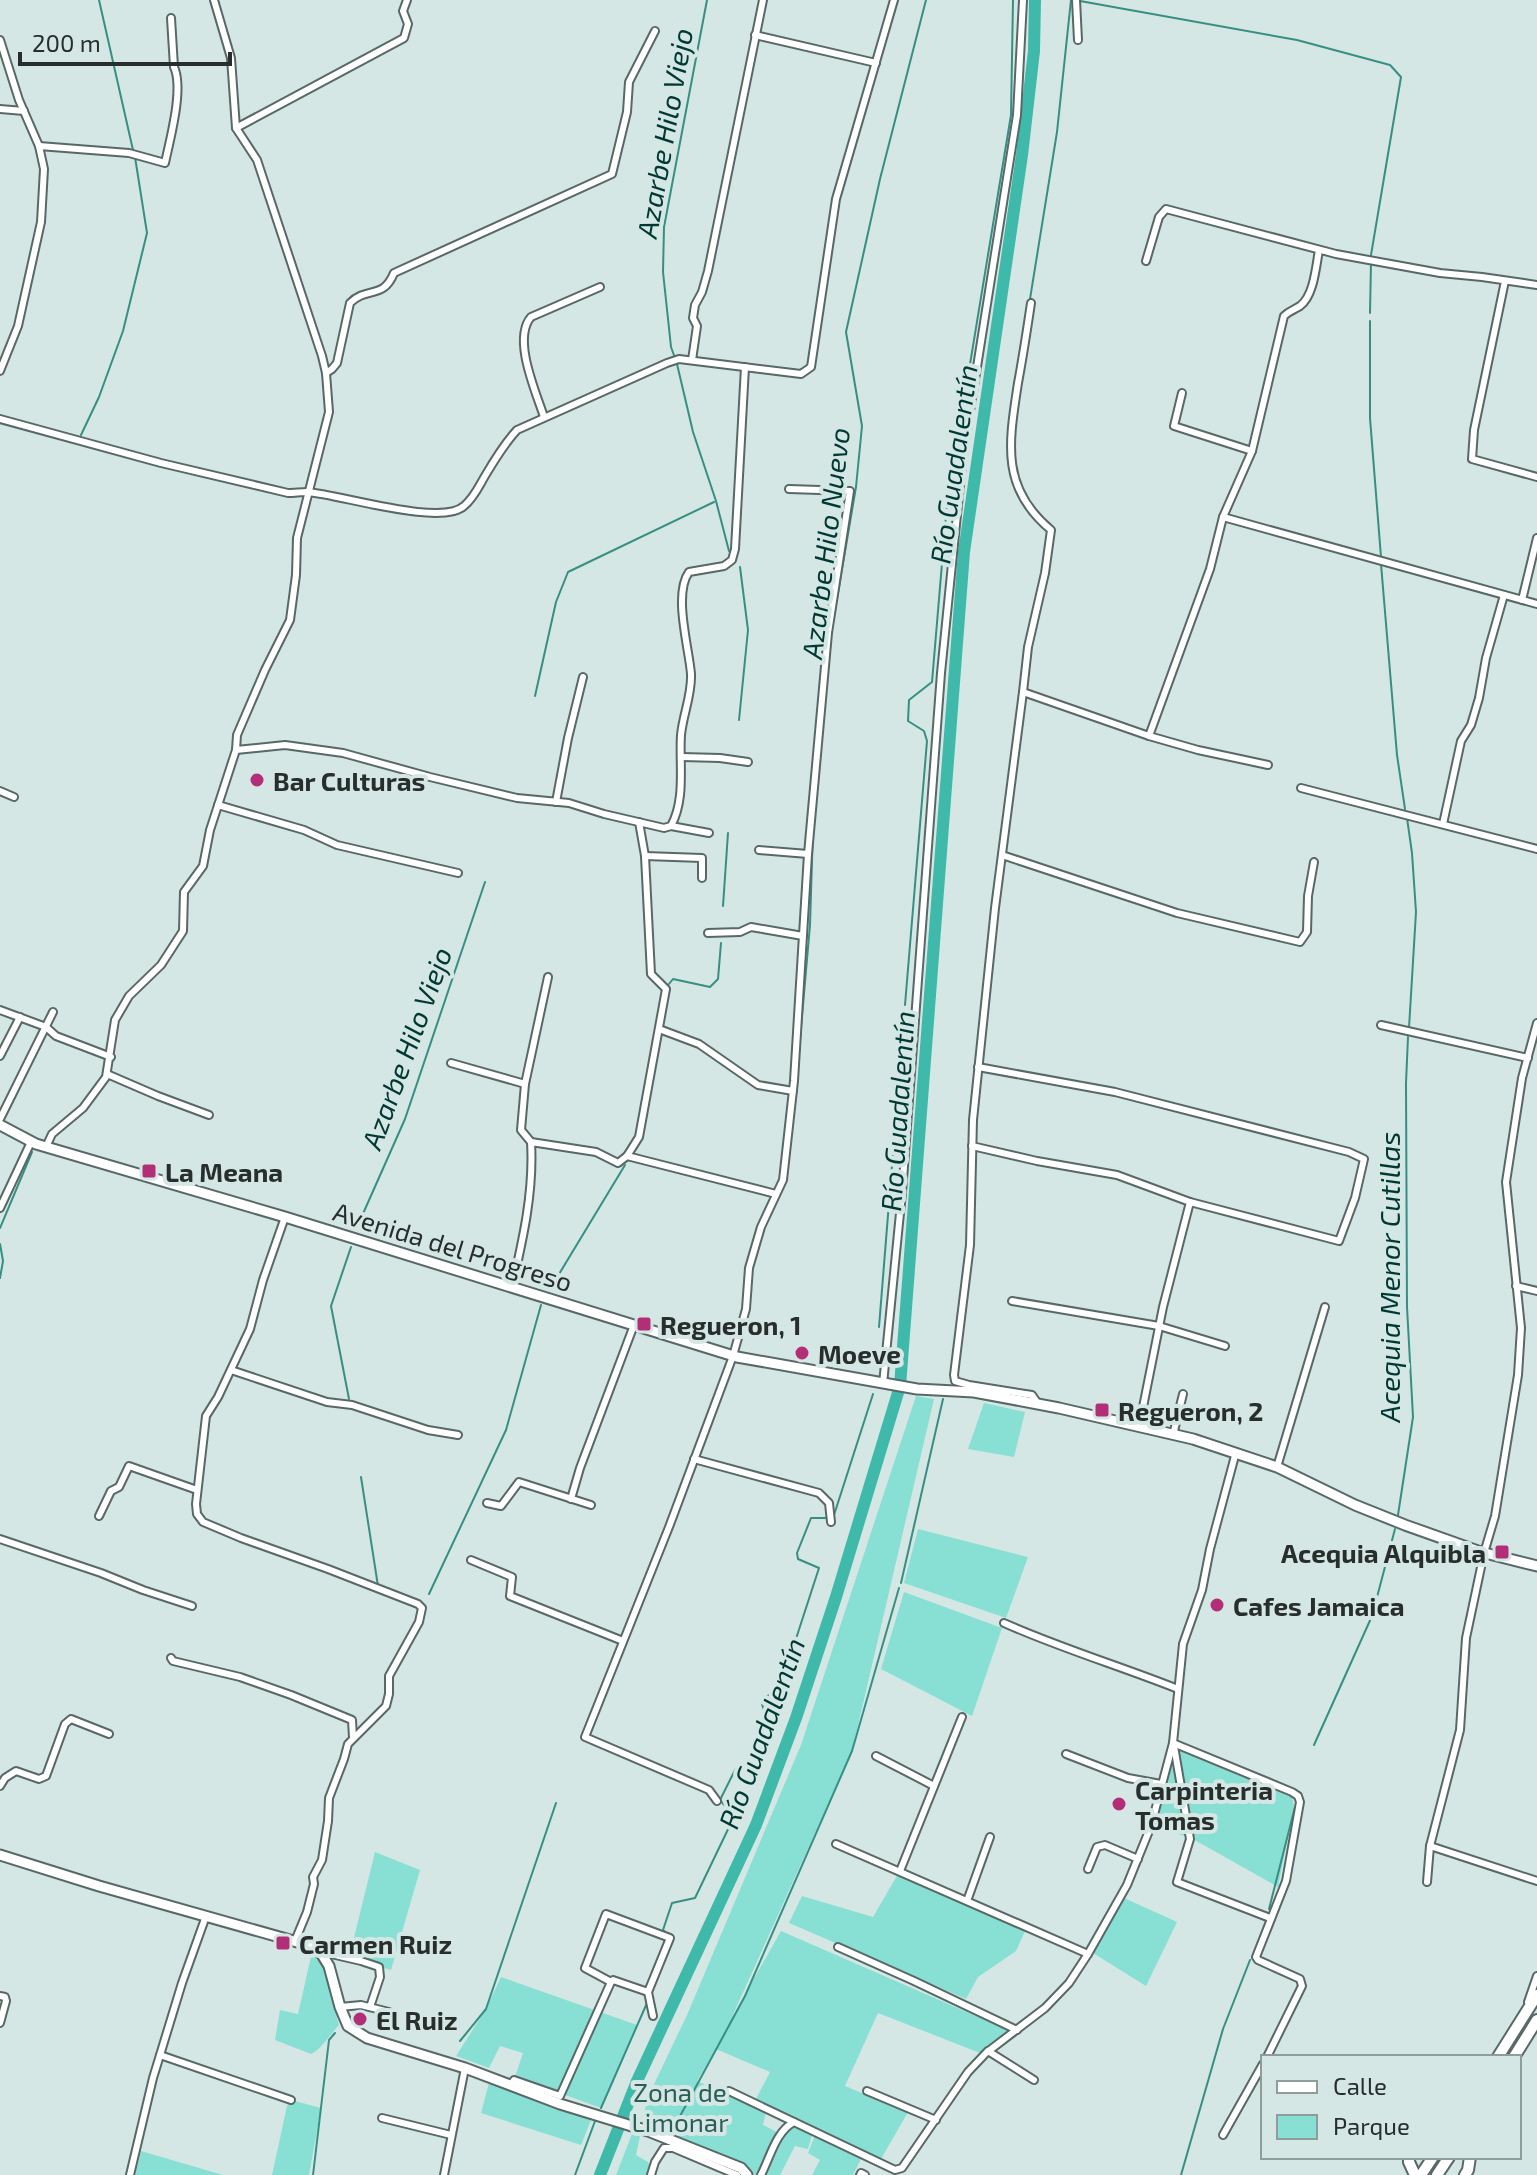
<svg xmlns="http://www.w3.org/2000/svg" width="1537" height="2175" viewBox="0 0 1537 2175" font-family="'Exo 2',sans-serif">
<style>
.green{fill:#88dfd3}
.lines{fill:none;stroke-linecap:round;stroke-linejoin:round}
.stream{stroke:#378f84;stroke-width:2}
.river{stroke:#3eb9aa;stroke-width:12}
.street-casing{stroke:#586866;stroke-width:10}
.secondary-casing{stroke:#586866;stroke-width:13}
.primary-casing{stroke:#586866;stroke-width:14}
.street{stroke:#fff;stroke-width:6}
.secondary{stroke:#fff;stroke-width:9}
.primary{stroke:#fff;stroke-width:10}
.poi-dot{fill:#b22e76;stroke:#d5e7e4;stroke-width:3}
.labels{text-anchor:middle;dominant-baseline:central;stroke-width:8;stroke-linejoin:round;paint-order:stroke}
.poi-label{font-size:26px;font-weight:bold;fill:#272e2c;stroke:#d5e7e4;text-anchor:start}
.street-label{font-size:26px;fill:#272e2c;stroke:#d5e7e4}
.park-label{font-size:26px;fill:#2b5e57;stroke:#d5e7e4}
.water-label{font-size:28px;font-style:italic;fill:#003933;stroke:#d5e7e4}
</style>
<rect width="100%" height="100%" fill="#d5e7e4"/>
<g class="green">
<path d="M916,1396L934,1399L852,1751L731,2019L781,1931L1008,2030L980,2053L878,2013L845,2086L908,2112L881,2159L756,2099L770,2072L716,2049L697,2081L766,2112L763,2125L781,2134L757,2175H754L740,2164L642,2123L646,2105L656,2080L687,2015L801,1745Z"/>
<path d="M984,1403L1025,1412L1014,1457L968,1449Z"/>
<path d="M918,1529L1028,1557L1006,1618L904,1583Z"/>
<path d="M904,1592L1002,1628L972,1716L881,1669Z"/>
<path d="M1174,1746L1292,1797L1294,1806L1278,1887L1191,1838L1153,1826Z"/>
<path d="M375,1852L420,1870L391,1970L349,1958Z"/>
<path d="M898,1874L1026,1929L1016,1951L978,1977L966,1999L789,1923L802,1896L873,1917Z"/>
<path d="M1122,1897L1177,1922L1146,1986L1093,1953Z"/>
<path d="M312,1952C332,1972 332,1999 339,2025C330,2034 321,2050 311,2054L275,2040L280,2010L298,2014Z"/>
<path d="M501,1977L637,2025L601,2108L515,2077L523,2053L500,2046L489,2068L456,2056L486,2009Z"/>
<path d="M489,2083L591,2120L581,2145L481,2113Z"/>
<path d="M291,2100L321,2108L309,2175H272L287,2106Z"/>
<path d="M796,2126L812,2135L808,2149L795,2146L780,2175H766L785,2133Z"/>
<path d="M632,2134L640,2136L636,2155L648,2162L651,2171L649,2175H616Z"/>
<path d="M815,2135L862,2157L853,2175H812L820,2160L808,2153Z"/>
<path d="M141,2151L223,2175H135Z"/>
</g>
<g class="lines">
<g class="stream">
<path d="M99,0L133,150"/>
<path d="M1080,1L1297,40L1390,65L1401,77L1371,255"/>
<path d="M1030,299L1057,132L1071,0"/>
<path d="M1370,313L1371,263"/>
<path d="M1370,321V418L1381,557"/>
<path d="M675,358L671,347L663,272L664,227L707,0"/>
<path d="M677,364L693,432L716,501L729,551"/>
<path d="M81,435L99,397L123,331L147,233L135,157"/>
<path d="M1381,564L1397,755L1405,809"/>
<path d="M830,640L856,487L862,426L846,332L880,179L926,0"/>
<path d="M535,696L556,602L568,572L714,502"/>
<path d="M739,720L748,630L740,567"/>
<path d="M1407,818L1412,853L1416,912L1409,1028"/>
<path d="M723,906L728,833"/>
<path d="M669,984L673,979L710,987L718,979L721,943"/>
<path d="M905,1005L927,741L924,731L908,721L909,700L932,682L947,504L1011,115L1013,0"/>
<path d="M799,1051L810,925L813,829"/>
<path d="M358,1225L405,1119L485,882"/>
<path d="M0,1228L32,1152"/>
<path d="M0,1244L3,1261L0,1278"/>
<path d="M550,1289L625,1165"/>
<path d="M879,1327L904,1016"/>
<path d="M349,1399L331,1306L351,1247"/>
<path d="M361,1477L378,1586"/>
<path d="M834,1515L873,1394"/>
<path d="M1398,1515L1413,1417L1407,1307L1406,1083L1408,1037"/>
<path d="M901,1583L943,1399"/>
<path d="M429,1594L506,1430L541,1305"/>
<path d="M1314,1745L1372,1616L1395,1529"/>
<path d="M1269,1909L1295,1807"/>
<path d="M669,1935L663,1930L672,1903L695,1898L732,1821L731,1813L720,1800L736,1768L754,1760C767,1735 769,1727 761,1700L780,1688L819,1568L798,1559L797,1553L811,1518H827"/>
<path d="M651,1993L673,1940"/>
<path d="M460,2041L486,2009L556,1803"/>
<path d="M601,2108L647,2003"/>
<path d="M672,2131L745,1996L852,1751L899,1588"/>
<path d="M313,2175L329,2040L335,2033"/>
<path d="M575,2175L595,2121"/>
<path d="M1181,2175L1223,2029L1250,1960"/>
</g>
<path class="river" d="M600,2175L637,2081L756,1825L796,1718L836,1597L900,1386L964,552L1022,155L1034,51L1035,0"/>
<g class="street-casing">
<g id="street">
<path d="M1076,0L1078,40"/>
<path d="M755,35L876,63"/>
<path d="M0,40L19,100L39,146L44,169L41,222L18,326L0,371"/>
<path d="M0,109L24,111"/>
<path d="M236,128L404,38L408,24L403,11L407,0"/>
<path d="M39,146L129,153L165,163C170,139 184,89 174,67L171,18"/>
<path d="M1146,261L1159,217L1166,209L1336,254L1440,273L1482,277L1537,285"/>
<path d="M1505,281L1474,430L1472,459L1537,477"/>
<path d="M692,360L697,326L693,318L695,305L702,292L708,271L763,0"/>
<path d="M326,373L332,369L337,363L350,303C367,286 383,300 394,273L612,174L627,112L629,82L655,31"/>
<path d="M1182,393L1174,426L1252,451"/>
<path d="M544,417C536,392 512,339 531,317L600,287"/>
<path d="M0,419L161,463L288,493C294,493 301,492 307,492C339,494 441,527 464,506C474,498 479,486 485,476C495,459 504,444 517,430L667,363L679,359L801,374L811,367L836,199L894,0"/>
<path d="M1223,517L1252,451L1284,316C1289,311 1294,310 1300,306C1314,296 1316,266 1319,250"/>
<path d="M1522,600L1537,538"/>
<path d="M1023,692L1028,647L1045,573L1051,530C1000,488 1009,442 1018,383C1023,356 1027,330 1031,303"/>
<path d="M1149,736L1198,750L1268,765"/>
<path d="M236,750L285,745L343,753L430,777L517,798L569,803L604,814L664,828L671,826C686,799 679,764 681,735C683,714 692,695 691,674C689,648 673,594 689,572L724,566L732,560L735,549L745,367"/>
<path d="M682,757L720,758L748,762"/>
<path d="M1301,788L1537,849"/>
<path d="M0,791L14,797"/>
<path d="M556,802L568,738L583,677"/>
<path d="M218,805L304,830L337,845L458,873"/>
<path d="M1443,824L1461,741L1471,725L1479,698L1486,658L1504,595"/>
<path d="M671,826L709,833"/>
<path d="M759,850L808,854"/>
<path d="M1002,855L1177,913L1300,942L1307,932L1308,896L1314,862"/>
<path d="M645,856L702,858V878"/>
<path d="M708,933L740,932L751,927L803,936"/>
<path d="M0,1010L46,1027L56,1036L111,1057"/>
<path d="M1381,1025L1528,1058"/>
<path d="M659,1029L699,1044L758,1085L793,1091"/>
<path d="M0,1056L20,1017"/>
<path d="M451,1063L525,1084"/>
<path d="M978,1067L1115,1092L1349,1152L1364,1159L1355,1198L1339,1241L1190,1202"/>
<path d="M107,1074L158,1096L209,1115"/>
<path d="M0,1119L53,1012"/>
<path d="M531,1142L521,1130L525,1084L548,977"/>
<path d="M972,1146L1037,1161L1117,1175L1190,1202L1163,1307L1139,1427"/>
<path d="M46,1147L52,1134L83,1108L106,1077L115,1020L129,996L161,965L183,931L184,892L203,866L210,830L236,750L237,735L265,670L290,620L296,575L297,538L329,412L326,373L322,356L257,160L236,128L231,58L214,0"/>
<path d="M627,1156L776,1194"/>
<path d="M0,1208L31,1142"/>
<path d="M285,1217L263,1280L250,1329L218,1397L206,1416L196,1504L197,1514L203,1522L241,1538L328,1569L418,1604L422,1608L419,1622L389,1676V1694L386,1706L348,1744L344,1759L329,1798L328,1821L322,1860L313,1877L314,1884L307,1912L295,1941"/>
<path d="M1516,1286L1537,1291"/>
<path d="M512,1287C523,1239 534,1191 531,1142L596,1152L618,1163L627,1156L639,1137L666,989L651,974L645,856L639,822"/>
<path d="M1012,1301L1159,1326L1225,1346"/>
<path d="M231,1370L327,1402L352,1405L428,1430L458,1435"/>
<path d="M883,1384L902,1193L941,673L963,455L1017,115L1023,0"/>
<path d="M1038,1404L1032,1395L969,1385L955,1381L954,1375L970,1245L973,1120L995,908L1023,692L1149,736L1210,569L1223,517L1537,604"/>
<path d="M1173,1435L1183,1394"/>
<path d="M694,1459L819,1493L829,1503L831,1522"/>
<path d="M1277,1467L1325,1307"/>
<path d="M571,1499L580,1468L634,1325"/>
<path d="M487,1503L501,1506L519,1482L591,1505"/>
<path d="M99,1516L111,1491L119,1487L129,1466L197,1490"/>
<path d="M0,1539L101,1573L143,1590L192,1606"/>
<path d="M471,1560L512,1577L510,1596L623,1641"/>
<path d="M1004,1623C1060,1648 1120,1666 1178,1689"/>
<path d="M171,1658L173,1661L240,1677L291,1695L352,1720L353,1738"/>
<path d="M1173,1743L1292,1792L1298,1796L1300,1802L1286,1881L1256,1957L1258,1960L1300,1979L1302,1986L1267,2057"/>
<path d="M1174,1746L1190,1839L1177,1882L1270,1918"/>
<path d="M1066,1754L1128,1778L1161,1784"/>
<path d="M876,1756L934,1786"/>
<path d="M0,1786L5,1778L16,1771L39,1779L46,1776L65,1724L71,1719L109,1734"/>
<path d="M717,1801L709,1790L585,1737L669,1527L733,1356L746,1309L749,1268L761,1227L783,1180L794,1081L808,854L828,633L850,491L789,489"/>
<path d="M836,1844L1088,1954"/>
<path d="M1430,1846L1537,1881"/>
<path d="M1088,1869L1097,1847L1105,1845L1138,1859"/>
<path d="M900,1871L962,1717"/>
<path d="M1427,1882L1430,1846L1460,1730L1466,1638L1484,1553L1495,1516L1518,1375L1521,1328L1506,1182L1522,1078L1537,1023"/>
<path d="M967,1901L990,1837"/>
<path d="M838,1947L914,1981L1017,2030"/>
<path d="M318,1951L361,1961L379,1967L380,1977L370,2007"/>
<path d="M611,1982L585,1968L606,1914L670,1938L648,1992"/>
<path d="M0,1996L5,1997L6,2001L0,2023"/>
<path d="M1528,2002L1537,1976"/>
<path d="M340,2007L361,2005L389,2012"/>
<path d="M988,2051L1034,2080"/>
<path d="M160,2055L291,2100"/>
<path d="M510,2085L514,2080L560,2096L611,1982L613,1980L648,1992L653,2016"/>
<path d="M729,2091L794,2122"/>
<path d="M867,2091L936,2120"/>
<path d="M382,2118L451,2135"/>
<path d="M1223,2135L1263,2064"/>
<path d="M130,2175L153,2078L182,1983L206,1916"/>
<path d="M444,2175L465,2068"/>
<path d="M651,2175L655,2162L664,2148H673L737,2175"/>
<path d="M761,2175C770,2158 776,2131 794,2122L895,2170L902,2168L968,2072L986,2053L1045,2008L1069,1983L1088,1954L1127,1885L1151,1826L1173,1743L1183,1644L1202,1590L1210,1549L1236,1452"/>
<path d="M860,2175L861,2173L865,2175"/>
</g>
</g>
<g class="secondary-casing">
<g id="secondary">
<path d="M0,1125L36,1144L285,1217L737,1357L917,1389L974,1392L1059,1408L1193,1439L1277,1467L1355,1505L1405,1525L1481,1552L1537,1566"/>
<path d="M0,1855L99,1886L304,1944L321,1953L329,1966L340,2007L348,2026L367,2038L465,2068L560,2104L648,2131L741,2168L747,2175"/>
</g>
</g>
<g class="primary-casing">
<g id="primary">
<path d="M1498,2057L1537,1995"/>
<path d="M1514,2057L1537,2020"/>
<path d="M1409,2157V2162L1415,2175"/>
<path d="M1421,2175L1433,2157"/>
<path d="M1437,2175L1449,2157"/>
<path d="M1465,2175L1468,2170L1470,2157"/>
</g>
</g>
<use href="#street" class="street"/>
<use href="#secondary" class="secondary"/>
<use href="#primary" class="primary"/>
</g>
<g class="poi-dot">
<circle cx="257" cy="780" r="8"/>
<rect x="141" y="1163" width="16" height="16" rx="4"/>
<rect x="636" y="1316" width="16" height="16" rx="4"/>
<circle cx="802" cy="1353" r="8"/>
<rect x="1094" y="1402" width="16" height="16" rx="4"/>
<rect x="1494" y="1544" width="16" height="16" rx="4"/>
<circle cx="1217" cy="1605" r="8"/>
<circle cx="1119" cy="1804" r="8"/>
<rect x="275" y="1935" width="16" height="16" rx="4"/>
<circle cx="360" cy="2019" r="8"/>
</g>
<g class="labels">
<g class="poi-label">
<text x="273" y="780">Bar Culturas</text>
<text x="165" y="1171">La Meana</text>
<text x="660" y="1324">Regueron, 1</text>
<text x="818" y="1353">Moeve</text>
<text x="1118" y="1410">Regueron, 2</text>
<text x="1486" y="1552" text-anchor="end">Acequia Alquibla</text>
<text x="1233" y="1605">Cafes Jamaica</text>
<text x="1135" y="1789">Carpinteria<tspan x="1135" dy="30">Tomas</tspan></text>
<text x="299" y="1943">Carmen Ruiz</text>
<text x="376" y="2019">El Ruiz</text>
</g>
<g class="street-label">
<text transform="translate(453 1246) rotate(17)">Avenida del Progreso</text>
</g>
<g class="park-label">
<text x="680" y="2091">Zona de<tspan x="680" dy="30">Limonar</tspan></text>
</g>
<g class="water-label">
<text transform="translate(664 133) rotate(-80)">Azarbe Hilo Viejo</text>
<text transform="translate(953 464) rotate(-82)">Río Guadalentín</text>
<text transform="translate(825 543) rotate(-83)">Azarbe Hilo Nuevo</text>
<text transform="translate(406 1048) rotate(-70)">Azarbe Hilo Viejo</text>
<text transform="translate(897 1111) rotate(-86)">Río Guadalentín</text>
<text transform="translate(1389 1277) rotate(-90)">Acequia Menor Cutillas</text>
<text transform="translate(761 1733) rotate(-70)">Río Guadalentín</text>
</g>
</g>
<rect x="1261" y="2055" width="260" height="104" fill="#d5e7e4" stroke="#8f9d9a" stroke-width="2"/>
<rect x="1277" y="2081" width="40" height="12" fill="#ffffff" stroke="#8f9d9a" stroke-width="2"/>
<text x="1333" y="2095" font-size="24" fill="#272e2c">Calle</text>
<rect x="1277" y="2115" width="40" height="24" fill="#88dfd3" stroke="#8f9d9a" stroke-width="2"/>
<text x="1333" y="2135" font-size="24" fill="#272e2c">Parque</text>
<path d="M20 52v12h210v-12" fill="none" stroke="#272e2c" stroke-width="4"/>
<text x="32" y="52" font-size="24" fill="#272e2c" stroke="#d5e7e4" stroke-width="6" paint-order="stroke">200 m</text>
</svg>
